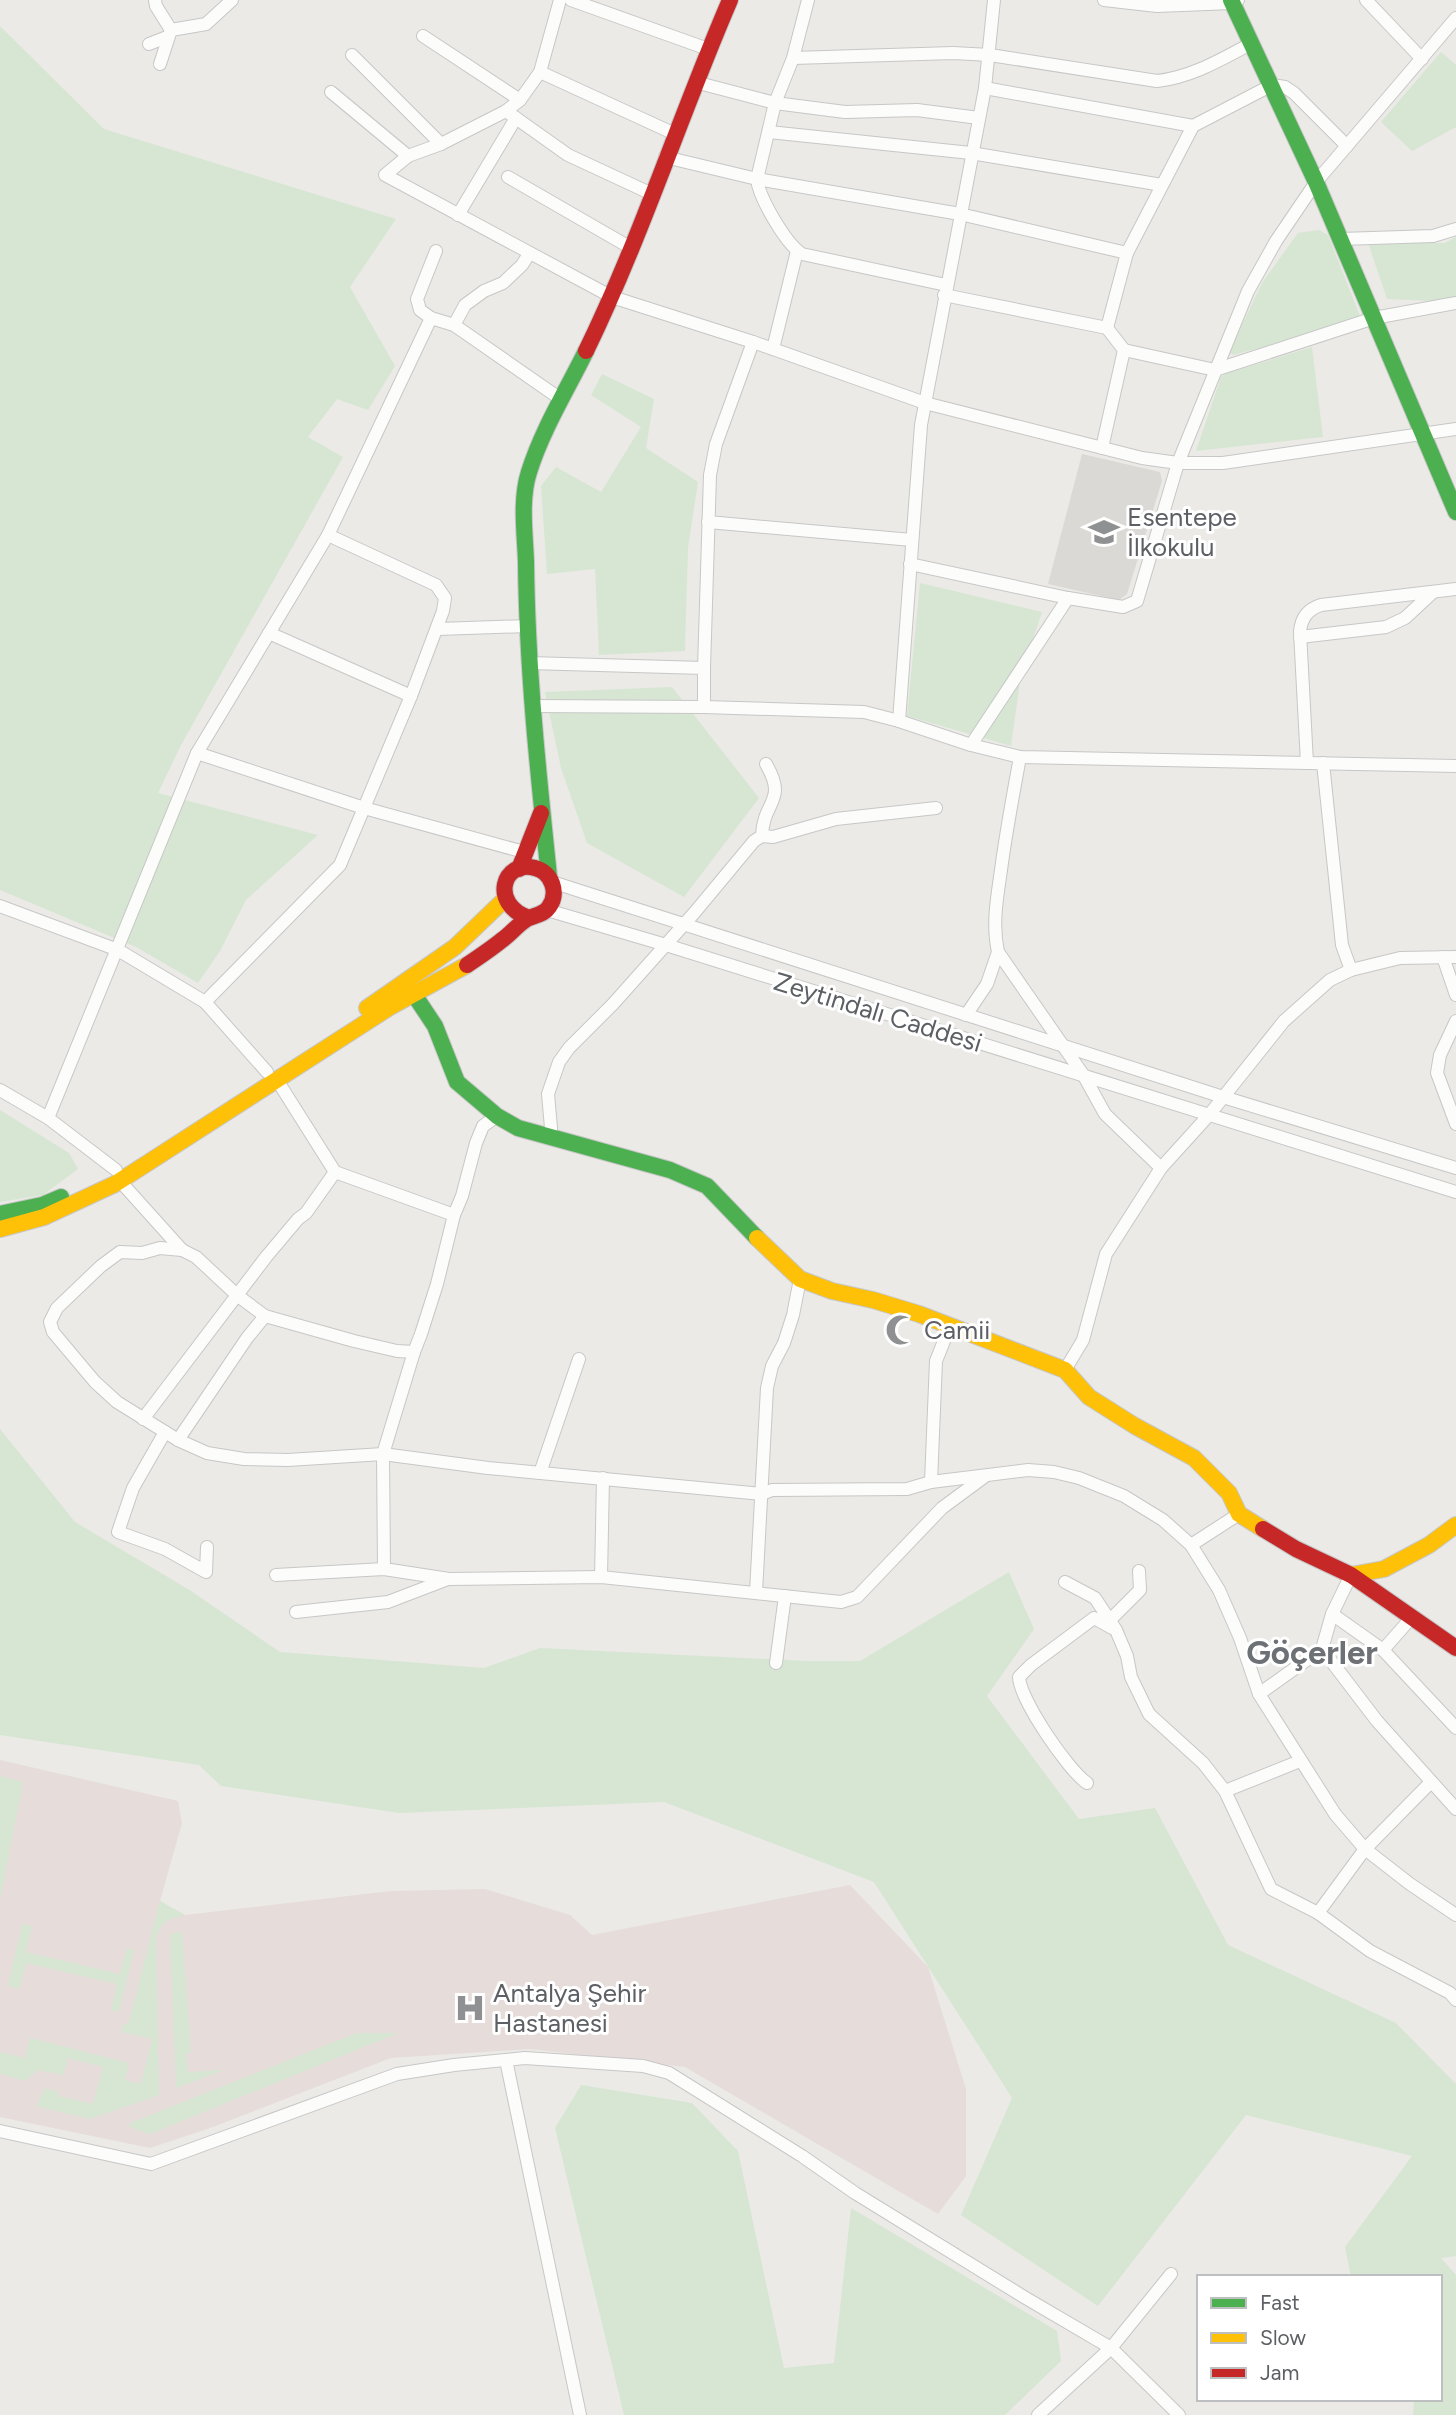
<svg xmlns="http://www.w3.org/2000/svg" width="1456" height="2415" viewBox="0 0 1456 2415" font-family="Figtree,sans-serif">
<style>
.education{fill:#dbd9d5}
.medical{fill:#e6dcda}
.green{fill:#d6e6d3}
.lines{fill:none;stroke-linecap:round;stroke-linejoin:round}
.street-casing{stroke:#c7c7c7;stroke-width:14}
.fast-casing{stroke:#c6c6c7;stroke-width:18}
.slow-casing{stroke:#c6c6c7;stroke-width:18}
.jam-casing{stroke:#c6c6c7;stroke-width:18}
.street{stroke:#fcfcfb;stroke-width:12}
.fast{stroke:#4caf50;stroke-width:16}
.slow{stroke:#ffc107;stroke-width:16}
.jam{stroke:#c62828;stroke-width:16}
.labels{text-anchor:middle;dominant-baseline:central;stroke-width:6;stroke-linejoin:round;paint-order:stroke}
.poi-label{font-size:26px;fill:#5c5f63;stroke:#fff;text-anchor:start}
.street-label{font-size:26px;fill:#5c5f63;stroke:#fff}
.district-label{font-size:33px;font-weight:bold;fill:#6d7175;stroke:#fff}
</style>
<rect width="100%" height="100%" fill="#ebeae6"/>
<path class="education" d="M1082,454L1160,472L1162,481L1127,594L1119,600L1048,584Z"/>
<path class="medical" d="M0,1760L178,1801L182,1823L160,1901L185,1915L391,1891L485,1889L570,1915L592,1935L850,1885L928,1967L966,2089V2176L938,2214L685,2067L530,2049L391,2058L213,2127L150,2148L0,2117Z"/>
<g class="green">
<path d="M0,26L104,129L396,219L350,287L395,366L368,410L337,399L308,437L343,457L181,745L158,793L318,835L246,900L220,951L198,983L136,947L0,890Z"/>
<path d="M1441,52L1456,65V127L1412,151L1381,122Z"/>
<path d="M1319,230L1328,235L1362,321L1233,355L1229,352L1262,283L1298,233Z"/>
<path d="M1456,237V302L1387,299L1368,243H1445Z"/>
<path d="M1312,347L1323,437L1196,451L1221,377L1228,373Z"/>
<path d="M602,374L654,399L646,448L698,482L688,547L685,651L599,655L595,569L547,574L541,486L556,467L601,492L641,427L591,395Z"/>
<path d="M920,583L1042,612L1021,675L1011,746L907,716Z"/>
<path d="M672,687L759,798L684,897L587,843L561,768L545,692Z"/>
<path d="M0,1110L69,1153L78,1169L43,1195L0,1202Z"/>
<path d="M0,1429L75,1522L188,1589L280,1652L484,1668L540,1648L807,1661H860L1009,1572L1034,1629L987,1696L1079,1819L1155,1808L1228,1945L1396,2023L1456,2084V2256L1441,2258L1456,2275V2415H1413L1414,2399H1440V2277H1351L1345,2247L1412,2156L1246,2115L1098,2306L961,2215L1012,2098L874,1882L664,1802L399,1813L221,1786L199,1765L0,1735Z"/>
<path d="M0,1776L23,1782L0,1900Z"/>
<path d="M160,1901L185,1915C169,1919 162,1921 156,1937L159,2095L90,2119L36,2106L45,2088L58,2092V2096L93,2104L103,2067L68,2058L63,2075L38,2070L25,2081L0,2074V2052L25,2058L30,2038L129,2063L125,2080L141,2084L152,2039L122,2032V2026L129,2022Z"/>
<path d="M22,1924L32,1926L26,1952L120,1974L127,1948L134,1950L119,2012L111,2010L117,1984L26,1963L19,1989L8,1986Z"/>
<path d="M182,1932L191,2052L186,2054L188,2072L224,2070L176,2088L170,1934Z"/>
<path d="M357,2033H398L150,2134L129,2127L130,2123Z"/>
<path d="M581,2085L692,2103L738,2151L784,2368L834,2363L851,2208L1057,2331L1061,2361L1005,2415H624L555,2128Z"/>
</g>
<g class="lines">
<g class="street-casing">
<g id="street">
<path d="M155,0L156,6L171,30L206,24L232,0"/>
<path d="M560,0L540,72L520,100L506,111L441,144L408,156L385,175L612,297L753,342L925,403L1142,458L1178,463H1223L1456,429"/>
<path d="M571,0L708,49"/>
<path d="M808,0L793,58L775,103L757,179C759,198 786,244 802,254L946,285"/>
<path d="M1104,0L1157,6L1232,3L1238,0"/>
<path d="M1366,0L1422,59"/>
<path d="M423,36L520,100"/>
<path d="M149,44L167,37"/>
<path d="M352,55L441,144"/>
<path d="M793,58L953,53L990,55L1157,81C1192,77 1222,59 1252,43"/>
<path d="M160,64L171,30"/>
<path d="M540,72L675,134"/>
<path d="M695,82L775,103L845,112L917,110L979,118"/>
<path d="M985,88L1193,126"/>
<path d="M331,92L408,156"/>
<path d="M506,111L568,155L652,194"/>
<path d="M769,132L971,153L1162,185"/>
<path d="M665,157L757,179L960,214L1127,253L1193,126L1272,85L1285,87L1294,93L1347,146"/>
<path d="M508,177L631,248"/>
<path d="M458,215L516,118"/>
<path d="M1341,239L1433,236L1456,229"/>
<path d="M436,251L417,299L420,310L431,318L454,325L562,400"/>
<path d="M944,295L1107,328L1124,350"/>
<path d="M454,325L465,305L484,291L503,283L522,265L529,254"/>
<path d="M1107,328L1127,253"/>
<path d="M773,349L797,251"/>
<path d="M1102,448L1124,350L1215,370L1374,318L1456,303"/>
<path d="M708,522L912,540"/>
<path d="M910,564L1068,598"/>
<path d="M438,629L527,626"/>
<path d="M269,633L411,696"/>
<path d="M1300,637L1386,627L1405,618L1433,592"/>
<path d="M529,663L704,668V707"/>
<path d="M704,668L710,475L716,444L753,342"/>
<path d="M531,706L704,707L864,712L899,721L971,745L1020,757L1456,766"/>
<path d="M899,721L921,425L985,88L994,0"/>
<path d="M971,745L1068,598L1123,607L1137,601L1178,463L1248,291L1276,241L1316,182L1456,18"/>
<path d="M197,753L364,808L524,852"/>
<path d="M1020,757C1013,795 1006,832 1001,870C997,898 992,924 998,952L1084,1076L1105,1114L1161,1168"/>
<path d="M1307,763L1300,632C1301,618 1308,609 1321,605L1456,589"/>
<path d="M1323,763L1342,945L1351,970"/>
<path d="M762,836C763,800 788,802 766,764"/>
<path d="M552,882L1223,1097L1456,1168"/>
<path d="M0,906L118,950L205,1002"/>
<path d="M547,910L666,945L1456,1192"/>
<path d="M1443,957L1456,995"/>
<path d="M966,1015L987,984L998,952"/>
<path d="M1456,1021L1440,1055L1437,1073L1456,1124"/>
<path d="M267,1072L205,1002L340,865L411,696L443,611L445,598L436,585L328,535"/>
<path d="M277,1080L335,1172L454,1215"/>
<path d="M0,1090L48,1118L116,1170"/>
<path d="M48,1118L197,753L328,535L431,318"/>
<path d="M552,1139L548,1094L559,1062L569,1048L613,1004L695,912L754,841L762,836L773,837L836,819L936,808"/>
<path d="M120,1181L182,1250"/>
<path d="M414,1352L397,1351L354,1341L265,1316L238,1296L196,1257L182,1250L160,1248L142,1253L120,1252L101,1266L57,1308L50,1322L53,1332L95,1382L117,1402L178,1440L207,1453L244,1459L288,1460L383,1454L488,1468L762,1494L772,1490L907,1489L931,1482L1028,1470L1054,1472L1079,1478L1124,1496L1163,1520L1191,1545L1219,1590L1240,1638L1259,1694L1335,1814L1365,1849L1410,1884L1456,1915"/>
<path d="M1065,1370L1083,1340L1106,1254L1161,1168L1209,1115L1284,1021L1330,980L1351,970L1400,958L1456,957"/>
<path d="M143,1419L266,1257L298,1219L306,1213L335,1172"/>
<path d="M165,1432L133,1488L118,1532L165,1549L206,1572L207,1547"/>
<path d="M178,1440L247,1338L265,1316"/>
<path d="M540,1473L579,1359"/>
<path d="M931,1482L936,1361L950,1326"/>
<path d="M1191,1545L1239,1514"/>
<path d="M384,1569L383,1454L414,1352L421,1334L437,1284L454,1215L462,1196L476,1143L483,1126L497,1116"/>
<path d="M276,1575L384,1569L449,1579L601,1577L841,1602L857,1597L942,1508L984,1477"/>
<path d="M601,1577L603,1478"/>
<path d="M1065,1582L1095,1598L1116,1630L1127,1656L1131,1677L1149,1714L1203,1763L1225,1791L1271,1889L1318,1913L1370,1951L1450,1993L1456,2000"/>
<path d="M756,1592L767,1388L772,1366L784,1343L793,1315L800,1279"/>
<path d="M296,1612L388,1602L448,1579"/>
<path d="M1332,1614L1383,1650L1456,1728"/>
<path d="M1110,1620L1140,1590L1139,1571"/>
<path d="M1322,1649L1377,1721L1456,1809"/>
<path d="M1383,1650L1412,1617"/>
<path d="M776,1663L785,1596"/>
<path d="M1259,1694L1322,1649L1332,1614L1351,1575"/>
<path d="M1087,1783C1068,1770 1020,1700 1019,1677L1031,1665L1094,1618L1112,1628"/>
<path d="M1225,1791L1300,1761"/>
<path d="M1318,1913L1365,1849L1431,1782"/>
<path d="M506,2060L580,2415"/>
<path d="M0,2131L151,2164L397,2074L454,2065L525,2058L643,2066L669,2073L802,2156L855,2193L1024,2297L1111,2348L1179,2415"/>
<path d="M1038,2415L1111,2348L1171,2274"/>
</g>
</g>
<g class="fast-casing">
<g id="fast">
<path d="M1231,0L1316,182L1456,512"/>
<path d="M549,876C538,771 527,668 526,562C525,533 520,500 529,472C542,430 567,390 586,351"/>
<path d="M415,996L435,1026L457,1082L497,1116L518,1128L670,1170L707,1186L757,1238"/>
<path d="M0,1214L42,1205L61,1197"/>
</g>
</g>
<g class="slow-casing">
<g id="slow">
<path d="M367,1008L455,947L504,900"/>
<path d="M0,1229L44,1217L115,1184L390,1007L467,965"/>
<path d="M757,1238L800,1279L832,1291L873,1300L919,1314L1065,1370L1089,1397L1135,1426L1194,1458L1229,1493L1239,1514L1263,1529"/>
<path d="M1351,1575L1384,1569L1429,1545L1456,1525"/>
</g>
</g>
<g class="jam-casing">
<g id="jam">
<path d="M586,351C641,238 680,116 730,0"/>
<path d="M519,869L541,813"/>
<path d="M467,965C479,957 491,949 502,940C511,934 517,925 527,919C534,915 544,915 549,907C559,893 552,872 535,868C503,859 489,904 529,918"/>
<path d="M1263,1529L1296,1549L1351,1575L1456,1648"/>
</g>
</g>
<use href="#street" class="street"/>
<use href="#fast" class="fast"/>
<use href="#slow" class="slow"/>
<use href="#jam" class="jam"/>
</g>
<defs>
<g id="school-bare" transform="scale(2.415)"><path d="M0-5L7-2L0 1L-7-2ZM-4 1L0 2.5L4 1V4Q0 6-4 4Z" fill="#8e9091" stroke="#fff" stroke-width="2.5" paint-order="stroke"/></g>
<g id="mosque-bare" transform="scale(2.415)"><path d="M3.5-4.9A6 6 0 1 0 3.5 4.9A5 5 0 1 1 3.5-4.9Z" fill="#8e9091" stroke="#fff" stroke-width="2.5" paint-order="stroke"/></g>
<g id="hospital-bare" transform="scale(2.415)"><path d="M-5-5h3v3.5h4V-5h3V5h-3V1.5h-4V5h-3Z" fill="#8e9091" stroke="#fff" stroke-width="2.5" paint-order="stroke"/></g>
</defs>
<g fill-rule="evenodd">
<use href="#school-bare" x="1104" y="532"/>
<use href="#mosque-bare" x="901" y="1330"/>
<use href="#hospital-bare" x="470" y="2008"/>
</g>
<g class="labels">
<g class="poi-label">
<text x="1127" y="517">Esentepe<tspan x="1127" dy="30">İlkokulu</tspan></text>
<text x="924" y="1330">Camii</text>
<text x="493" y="1993">Antalya Şehir<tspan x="493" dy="30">Hastanesi</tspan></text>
</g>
<g class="street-label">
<text transform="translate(878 1012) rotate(17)">Zeytindalı Caddesi</text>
</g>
<g class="district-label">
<text x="1312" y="1652">Göçerler</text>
</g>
</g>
<rect x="1197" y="2275" width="245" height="126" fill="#ffffff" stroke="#bebfc1" stroke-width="2"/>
<rect x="1211" y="2298" width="35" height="10" fill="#4caf50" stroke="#bebfc1" stroke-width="2"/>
<text x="1260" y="2310" font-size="21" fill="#5c5f63">Fast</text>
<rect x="1211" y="2333" width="35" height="10" fill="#ffc107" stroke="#bebfc1" stroke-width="2"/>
<text x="1260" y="2345" font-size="21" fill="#5c5f63">Slow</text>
<rect x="1211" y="2368" width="35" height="10" fill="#c62828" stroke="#bebfc1" stroke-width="2"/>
<text x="1260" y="2380" font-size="21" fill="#5c5f63">Jam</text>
</svg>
